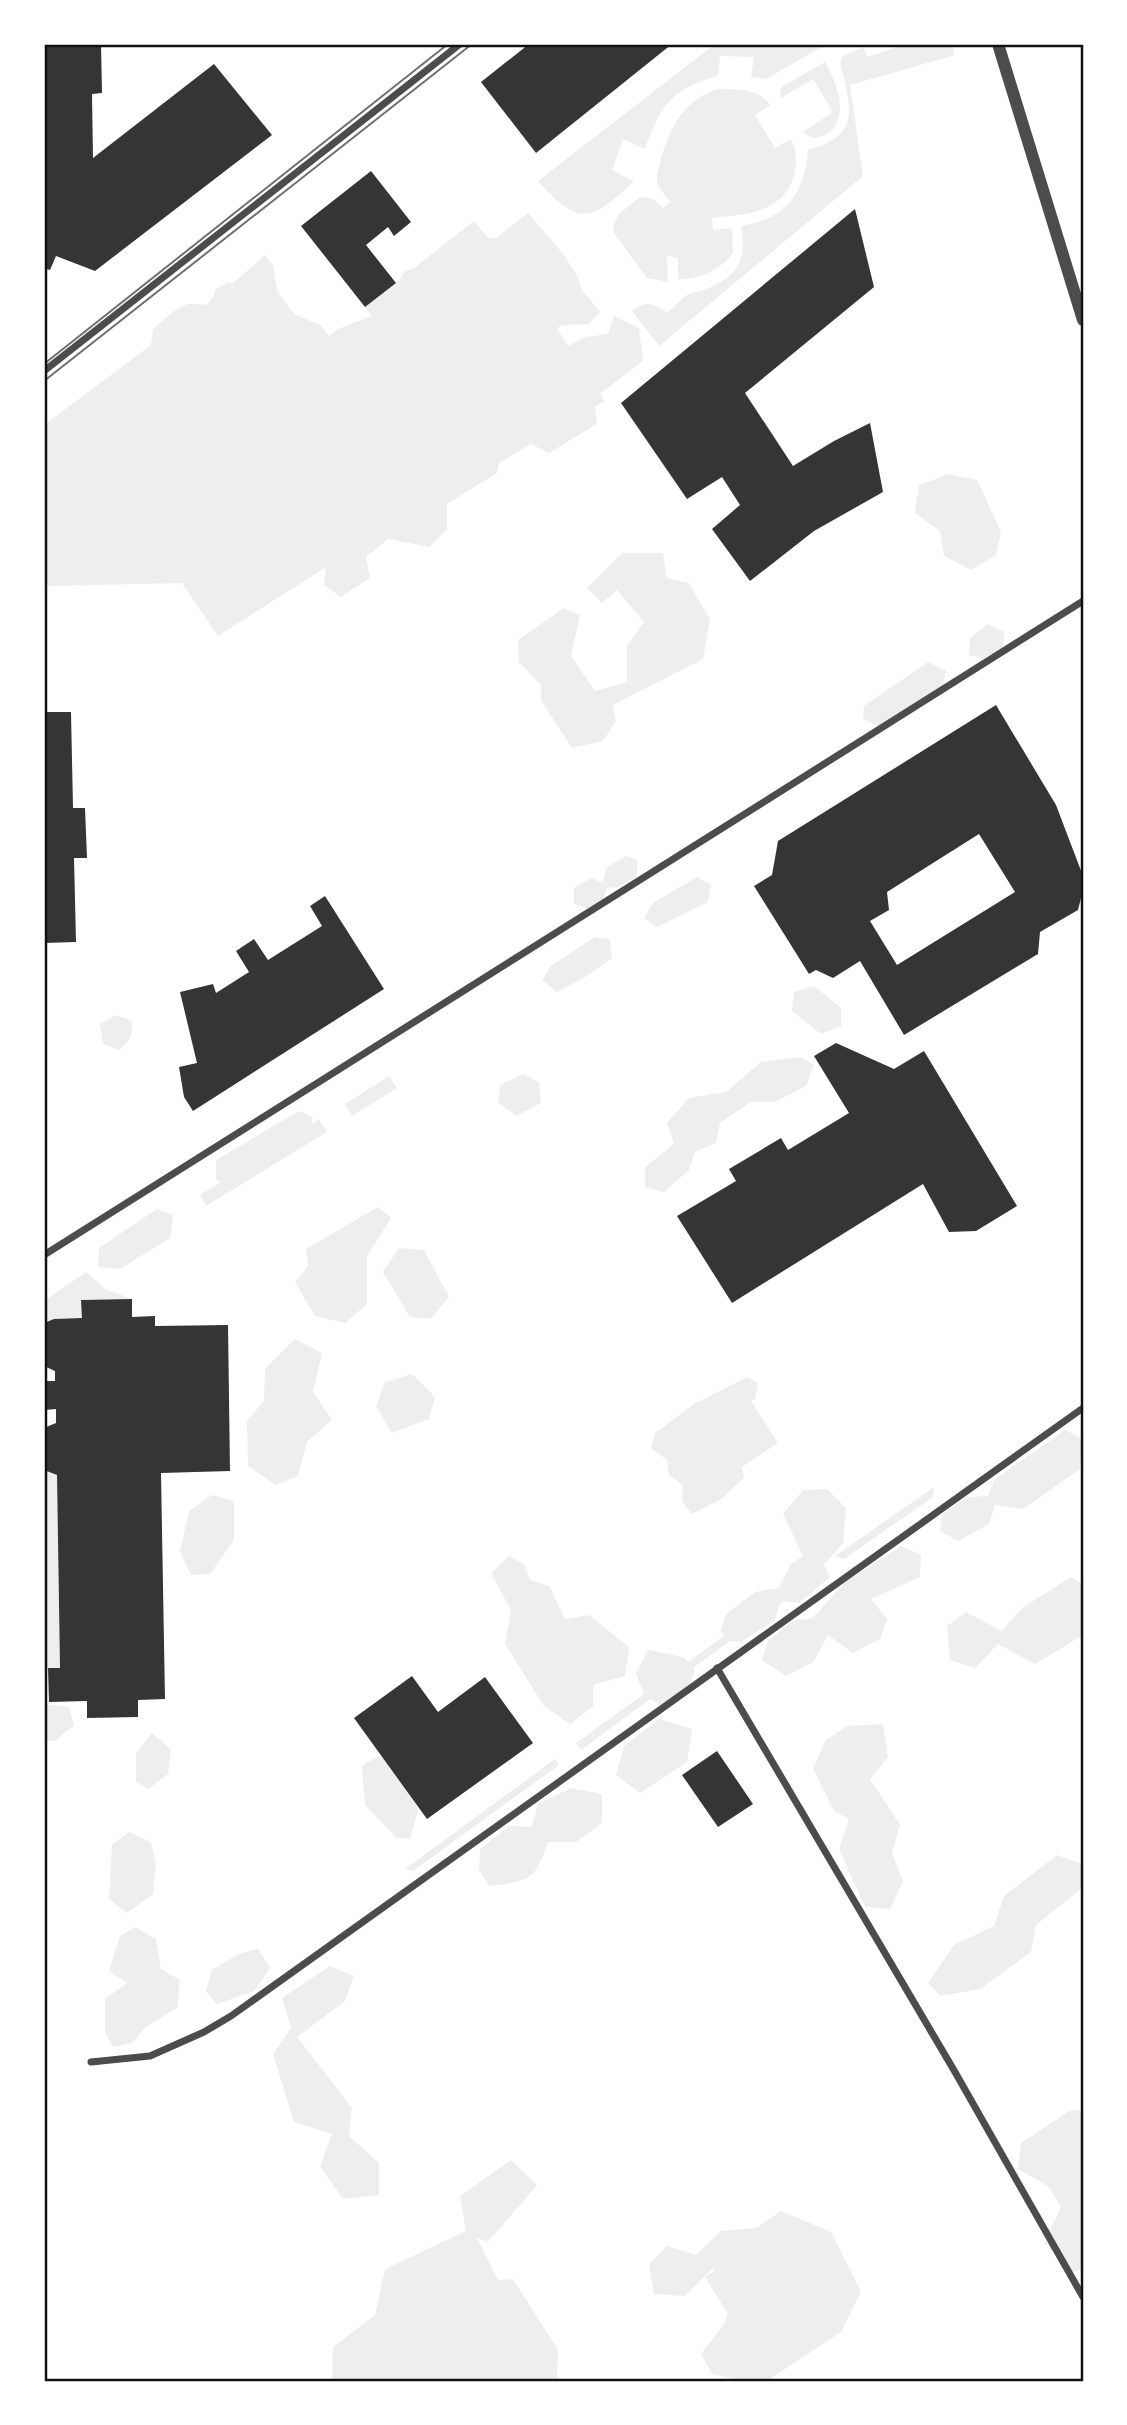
<svg xmlns="http://www.w3.org/2000/svg" width="1127" height="2425" viewBox="0 0 1127 2425" font-family="'Work Sans',sans-serif">
<style>
.green{fill:#eee}
.building{fill:#353535;fill-rule:evenodd}
.lines{fill:none;stroke-linecap:round;stroke-linejoin:round}
.minor{stroke:#4c4c4c;stroke-width:7}
.tertiary{stroke:#4c4c4c;stroke-width:12}
.tram{stroke:#707070;stroke-width:2}
.neatline{fill:none;stroke:#111;stroke-width:2.5}
</style>
<rect width="100%" height="100%" fill="#fff"/>
<g class="green">
<path d="M715,44H827L766,79L751,77L754,57L720,56L718,75C671,91 662,102 645,149L623,139L612,170L634,181C591,222 579,227 538,181Z"/>
<path d="M895,44H952L955,55L850,85L863,176L659,346L632,311C644,299 655,304 667,313C674,307 681,299 688,294C693,292 699,292 704,290C738,277 747,260 741,226C786,219 804,195 808,150C852,137 854,121 844,78C842,70 839,66 842,57L863,47L867,57L895,48Z"/>
<path d="M825,62C837,83 853,122 823,136C815,139 809,138 803,132L833,112L813,79L781,98L780,91L783,86Z"/>
<path d="M717,89C735,89 759,88 770,105L755,115L775,148L791,139C797,152 797,163 794,176C783,213 744,215 712,218L713,230L732,228L733,253C719,271 701,278 678,280V259L667,255L668,282L647,278L614,233C609,217 630,206 640,197L653,199L663,208L671,202C666,195 657,189 657,180C656,173 660,165 661,159C671,125 683,102 717,89Z"/>
<path d="M528,213L564,255L578,277L582,290L600,312L589,324L563,325L557,328L568,346L585,337L608,334L614,316L639,328L643,361L600,394L605,401L595,406L597,424L549,453L531,444L499,463L497,473L447,504V530L429,547L388,539L366,557L370,578L341,597L324,585L326,567L218,636L182,583L44,586V425L151,345L153,329C162,322 174,309 185,305C200,300 209,314 215,290L228,282L233,283L265,255L273,265L277,291L294,314L320,325L329,336L338,329L371,316L365,307L400,279L404,272L414,268L474,221L488,238H496Z"/>
<path d="M949,474L977,480L1001,532L996,555L971,570L944,556L940,531L915,513L919,485Z"/>
<path d="M622,553H663L667,578L689,583L710,620L703,659L613,705L616,721L603,741L572,748L541,700V685L519,662L518,640L564,608L580,615L571,656L595,691L627,682V646L644,622L617,590L602,603L587,588Z"/>
<path d="M988,624L1004,632L1003,648L982,659L969,655L970,638Z"/>
<path d="M928,662L946,671L941,694L878,726L863,719L864,706Z"/>
<path d="M626,856L637,860V876L619,887L607,888L603,900L587,909L574,904V888L591,878L603,883L606,868Z"/>
<path d="M697,877L711,885L708,902L657,927L644,918L653,903Z"/>
<path d="M595,937L610,939L612,958L587,976L557,992L542,980L551,966Z"/>
<path d="M814,986L841,1008V1026L821,1034L792,1011L794,992Z"/>
<path d="M116,1015L132,1021C133,1036 131,1040 119,1050L103,1044L100,1024Z"/>
<path d="M800,1057L814,1065L806,1086L775,1102H751L720,1123L716,1143L695,1152L689,1170L664,1192L645,1187V1167L674,1144L667,1123L689,1098L726,1092L761,1062Z"/>
<path d="M523,1074L539,1082L541,1103L516,1116L498,1102L500,1085Z"/>
<path d="M389,1076L397,1088L352,1116L345,1104Z"/>
<path d="M299,1111L312,1117V1124L319,1119L327,1132L206,1206L200,1195L221,1182L216,1180V1160Z"/>
<path d="M378,1207L391,1218L367,1256V1304L345,1323L315,1316L295,1282L308,1266L306,1249Z"/>
<path d="M157,1209L173,1215L170,1238L120,1269L98,1267L99,1248Z"/>
<path d="M399,1248L424,1250L449,1297L430,1319L410,1317L383,1272Z"/>
<path d="M86,1272L105,1289L132,1299L82,1300V1318L54,1319L44,1323V1301Z"/>
<path d="M295,1339L322,1353L313,1392L332,1420L307,1442L298,1476L276,1485L248,1466L247,1421L264,1401L265,1369Z"/>
<path d="M412,1374L435,1397L429,1419L392,1433L376,1406L385,1382Z"/>
<path d="M747,1377L758,1383L755,1399L751,1401L778,1443L742,1467L744,1478L720,1500L692,1514L682,1501L683,1485L669,1475L667,1460L651,1448L655,1433L694,1404Z"/>
<path d="M1065,1430L1083,1439L1080,1469L1023,1509L995,1505L989,1524L958,1541L940,1531L942,1515L966,1497L988,1496L994,1480Z"/>
<path d="M44,1470L57,1475L60,1668H44Z"/>
<path d="M934,1487L933,1497L844,1559L835,1556Z"/>
<path d="M827,1489L846,1508L843,1543L824,1565L830,1577L799,1603L783,1601L779,1605L775,1620L741,1642L730,1641L693,1668L695,1671L686,1695L666,1708L650,1699L581,1750L576,1743L644,1694L636,1674L648,1650L683,1657L688,1662L724,1636L721,1630L726,1614L755,1592L779,1588L791,1564L803,1556L783,1514L803,1490Z"/>
<path d="M212,1495L234,1501V1540L210,1574L191,1575L180,1551L189,1511Z"/>
<path d="M901,1546L921,1555L920,1577L871,1599L887,1619L880,1639L853,1653L828,1635L813,1662L786,1676L762,1660L768,1641L792,1621L813,1618L846,1581Z"/>
<path d="M509,1556L524,1564L530,1580L549,1586L565,1619L589,1615L629,1647L625,1676L593,1685V1706L570,1724L544,1706L505,1644L511,1610L491,1573Z"/>
<path d="M1071,1577L1083,1584V1635L1035,1664L998,1644L975,1668L950,1660L947,1626L966,1612L1002,1631L1022,1608Z"/>
<path d="M44,1704L69,1707L74,1725L55,1741L44,1740Z"/>
<path d="M659,1719L692,1729L687,1762L640,1793L616,1775L624,1746Z"/>
<path d="M883,1724L888,1757L870,1779L900,1825L892,1853L903,1881L890,1909L865,1907L839,1849L849,1819L834,1811L813,1769L825,1741L847,1726Z"/>
<path d="M152,1733L171,1749L168,1774L148,1789L136,1782V1753Z"/>
<path d="M378,1756L405,1770L418,1811L410,1839L397,1838L365,1805L362,1766Z"/>
<path d="M555,1759L559,1765L413,1871L405,1869Z"/>
<path d="M571,1788L602,1794V1823L576,1842H548C535,1882 528,1881 489,1886L479,1870L480,1849L509,1826L532,1827L538,1804Z"/>
<path d="M129,1832L151,1842L156,1864L153,1894L127,1913L109,1899L112,1845Z"/>
<path d="M1057,1855L1083,1864L1081,1889L1036,1925L1031,1952L980,1989L940,1996L928,1983L954,1945L994,1926L1004,1896Z"/>
<path d="M135,1927L156,1939L161,1969L180,1980L177,2008L146,2027L132,2043L113,2047L105,2032V1999L127,1983L109,1971L120,1936Z"/>
<path d="M258,1949L270,1968L254,1991L217,2004L206,1991L212,1970L238,1954Z"/>
<path d="M330,1966L354,1976L345,2001L297,2037L352,2108L349,2136L379,2163V2195L343,2199L320,2166L332,2134L294,2122L273,2054L291,2028L282,1998Z"/>
<path d="M1083,2110V2269L1068,2273L1045,2242L1061,2207L1048,2186L1018,2169L1021,2143L1069,2111Z"/>
<path d="M511,2160L537,2185L488,2242L477,2238L498,2280L513,2279L558,2350L557,2375L560,2381H332L333,2347L375,2315L385,2269L466,2231L460,2196Z"/>
<path d="M781,2211L831,2232L861,2291L841,2332L767,2381H744L712,2374L701,2354L724,2324L728,2314L705,2277L716,2270L712,2269L685,2296L654,2294L649,2264L667,2246L696,2255L721,2231L756,2228Z"/>
</g>
<g class="building">
<path d="M44,44H101L102,93L92,94L93,158L214,64L272,135L95,271L56,256L50,270L44,268Z"/>
<path d="M529,44H672L536,153L481,82Z"/>
<path d="M371,171L411,222L394,236L388,227L366,245L396,283L365,307L301,226Z"/>
<path d="M855,209L874,287L745,393L793,466L834,441L870,423L883,492L814,531L750,581L712,529L740,505L722,477L687,499L621,403Z"/>
<path d="M996,705L1056,805L1083,876V890L1078,910L1040,932L1038,954L904,1035L860,961L833,978L816,970L809,974L754,886L772,875L778,841ZM979,834L1015,892L897,965L870,921L889,910L887,892Z"/>
<path d="M44,712H71L73,808H85L87,858H74L76,942L44,943Z"/>
<path d="M325,896L384,989L193,1111L184,1097L179,1067L197,1063L180,992L213,984L216,993L249,972L236,951L254,939L268,960L322,926L310,906Z"/>
<path d="M836,1043L894,1069L924,1051L1017,1206L976,1231L949,1232L923,1184L732,1303L677,1216L736,1181L729,1169L781,1138L788,1150L849,1113L814,1056Z"/>
<path d="M132,1299V1317L155,1316V1326L228,1325L230,1471L161,1473L165,1699L138,1700V1717L87,1718V1701L49,1702L48,1668H60L57,1475L44,1470V1428L56,1423V1409L44,1410V1381H55V1371L44,1366V1323L54,1319L82,1318L81,1300Z"/>
<path d="M412,1676L438,1712L485,1677L533,1743L427,1819L354,1718Z"/>
<path d="M717,1751L753,1804L718,1827L682,1775Z"/>
</g>
<g class="lines">
<g class="minor">
<path d="M44,371L460,44"/>
<path d="M44,1255L1083,601"/>
<path d="M717,1668L955,2072L1083,2297"/>
<path d="M91,2062L150,2056L204,2032L231,2016L1083,1408"/>
</g>
<path class="tertiary" d="M998,44L1083,320"/>
<g class="tram">
<path d="M44,364L448,44"/>
<path d="M44,381L472,44"/>
</g>
</g>
<rect width="1127" height="2425" fill="none" stroke="#ffffff" stroke-width="91"/>
<rect x="46" y="46" width="1036" height="2334" class="neatline"/>
</svg>
